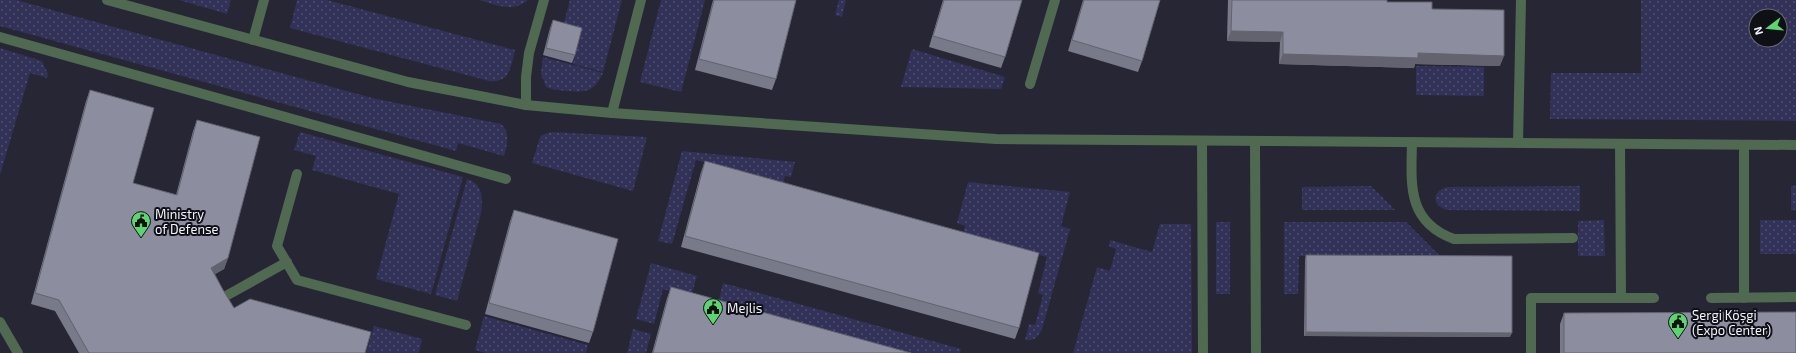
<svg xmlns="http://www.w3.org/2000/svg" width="1796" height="353" viewBox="0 0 1796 353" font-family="'Exo 2',sans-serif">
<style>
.grass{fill:url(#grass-dots);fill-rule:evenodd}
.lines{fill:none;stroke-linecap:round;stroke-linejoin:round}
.service{stroke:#506951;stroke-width:10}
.wall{fill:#787989}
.shaded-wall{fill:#62636f}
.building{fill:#8c8d9f;stroke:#62636f}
.labels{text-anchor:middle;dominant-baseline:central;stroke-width:4;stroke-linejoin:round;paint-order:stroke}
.poi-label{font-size:13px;fill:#f2f3fd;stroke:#0f1016;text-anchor:start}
</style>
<defs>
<pattern id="grass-dots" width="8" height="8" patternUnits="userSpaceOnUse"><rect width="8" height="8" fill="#323158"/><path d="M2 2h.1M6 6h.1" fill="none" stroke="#504f71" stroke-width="1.8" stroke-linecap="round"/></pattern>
</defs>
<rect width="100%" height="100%" fill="#262634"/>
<g class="grass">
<path d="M0,0H16L372,98L501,124C511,133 507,145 504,156L458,143L456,151L0,26Z"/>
<path d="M179,0H231L227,14Z"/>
<path d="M297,0H327L515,50C511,66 510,84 489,81L290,28Z"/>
<path d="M479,0H528C513,13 496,5 479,0Z"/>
<path d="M570,0H622L603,72L573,64L580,35L562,30Z"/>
<path d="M661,0H705L681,92L640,82Z"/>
<path d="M839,0H846L842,17L835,15Z"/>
<path d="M1641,0H1796V121L1550,119L1551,73H1641ZM1756,16H1780V40H1756Z"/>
<path d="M0,48L42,61L48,74L47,78L30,73L0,175Z"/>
<path d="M912,49L1005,77L1001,89L901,87Z"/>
<path d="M543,57L603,73C593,93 587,92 567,91C559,90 553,90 546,87L541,74Z"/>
<path d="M1416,66L1484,67V96L1416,95Z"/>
<path d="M300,132L463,177L431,294L376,279L399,194L312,170L316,156L294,150Z"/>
<path d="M551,132L647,137L633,191L532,163L540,137L542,135Z"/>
<path d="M682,151L795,162L791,177L785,176L783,184L696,160L672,244L658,241Z"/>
<path d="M467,179C483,184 483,198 481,213L457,301L435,295Z"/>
<path d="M968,182L1070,192L1061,226L1070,229L1043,326C1040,335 1035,342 1025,340L1029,324L1035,325L1043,295L1038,293L1047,257L963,234L965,226L957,223Z"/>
<path d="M1371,186L1395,210H1302V187Z"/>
<path d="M1580,186V211L1447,210C1432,206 1431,191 1447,187Z"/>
<rect x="1791" y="186" width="5" height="24"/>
<path d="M1604,220L1605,256H1578V221Z"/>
<rect x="1760" y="220" width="36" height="34"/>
<rect x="1216" y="222" width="14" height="72"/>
<path d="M1284,222H1406L1440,256H1299L1298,294H1284Z"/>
<path d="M1160,224H1191L1192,353H1073L1097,267L1110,271L1116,249L1109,246L1110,240L1152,252Z"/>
<path d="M651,263L697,276L691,296L663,289L654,324L636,319Z"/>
<path d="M723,283L961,349L960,353H896L718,304Z"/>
<path d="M484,316L588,345L586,353H486L475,350Z"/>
<path d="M374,326L422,339L419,353H366Z"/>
<path d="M633,329L651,334L646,353H627Z"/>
</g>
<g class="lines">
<g class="service">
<path d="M107,0L408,82L526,105L612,113L996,139L1796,145"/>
<path d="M0,37L506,179"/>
<path d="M253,40L264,0"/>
<path d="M1030,84L1055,0"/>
<path d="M526,105V77L529,53L544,0"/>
<path d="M612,113L641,0"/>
<path d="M1202,141L1203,353"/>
<path d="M1255,141L1256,353"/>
<path d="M1412,143C1411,185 1407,222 1454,239L1573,238"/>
<path d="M1518,143L1521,0"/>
<path d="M1620,144L1621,298"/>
<path d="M1744,145V298"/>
<path d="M297,174L277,246L297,280L466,325"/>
<path d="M224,297L287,262"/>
<path d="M1711,298L1796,297"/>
<path d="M0,322L18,353"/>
<path d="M1531,353V298H1654"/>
</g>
</g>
<g class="wall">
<path d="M713,0H796L776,79L772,90L695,70Z"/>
<path d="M943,0H1022L1005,57L1001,68L929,47Z"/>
<path d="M1083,0H1160L1142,61L1138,72L1068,51Z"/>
<path d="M1228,0H1387V2L1432,9L1500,66L1415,64L1414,68L1279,64L1280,42L1227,41Z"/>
<path d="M553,20L575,55L572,63L543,55L550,28Z"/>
<path d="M90,90L133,183L176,195L193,131L197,120L228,258L224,269L215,274L223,290L234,308L365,353H79L55,311L31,304L86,101Z"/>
<path d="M705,161L1019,328L1015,339L681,247L701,172Z"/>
<path d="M514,210L593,332L589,343L485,314L510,221Z"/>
<path d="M1306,255L1510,337L1304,336L1305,259Z"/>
<path d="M671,287L911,353H652L667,298Z"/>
<path d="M1564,313L1796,353H1560V324Z"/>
</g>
<g class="shaded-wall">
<path d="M1231,31L1283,32L1280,42L1227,41Z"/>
<path d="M1418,53L1504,56L1500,66L1415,64L1414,68L1279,64L1283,54Z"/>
<path d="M228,258L224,269L207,279L211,268Z"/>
<path d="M1306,332L1512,333L1510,337L1304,336Z"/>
</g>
<g class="building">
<path d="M714,0H796L776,79L699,59Z"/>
<path d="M944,0H1022L1005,57L933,36Z"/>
<path d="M1084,0H1160L1142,61L1072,40Z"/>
<path d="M1232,0H1387V2H1432V9L1504,10V56L1418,53V58L1283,54V32L1231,31Z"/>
<path d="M553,20L582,28L575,55L546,48Z"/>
<path d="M90,90L154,108L133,183L177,195L197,120L260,137L228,258L211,268L223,290L234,308L250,299L371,332L365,353H89L59,300L35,293Z"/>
<path d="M705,161L1039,253L1019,328L685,236Z"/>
<path d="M514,210L618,239L593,332L489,303Z"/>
<path d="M1306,255L1512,256V333L1306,332Z"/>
<path d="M671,287L911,353H653Z"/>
<path d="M1796,312V353H1564V313Z"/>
</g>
<defs>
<g id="civic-pin" transform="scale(1)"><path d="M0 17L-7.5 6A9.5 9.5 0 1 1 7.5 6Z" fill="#5bd56e" stroke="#0f1016"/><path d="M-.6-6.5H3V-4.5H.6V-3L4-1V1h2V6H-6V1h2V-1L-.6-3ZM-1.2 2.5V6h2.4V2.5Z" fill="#111"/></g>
</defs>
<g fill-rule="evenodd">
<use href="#civic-pin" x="141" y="221"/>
<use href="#civic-pin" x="713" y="308"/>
<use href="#civic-pin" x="1678" y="322"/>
</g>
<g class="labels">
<g class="poi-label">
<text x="155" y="214">Ministry<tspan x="155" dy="15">of Defense</tspan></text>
<text x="727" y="308">Mejlis</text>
<text x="1692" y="315">Sergi Köşgi<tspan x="1692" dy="15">(Expo Center)</tspan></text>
</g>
</g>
<g transform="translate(1768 28) rotate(254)"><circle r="19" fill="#0f1016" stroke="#6a6b72"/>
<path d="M0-3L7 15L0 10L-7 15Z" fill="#5bd56e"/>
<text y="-6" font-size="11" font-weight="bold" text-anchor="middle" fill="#f2f3fd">N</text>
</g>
</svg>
